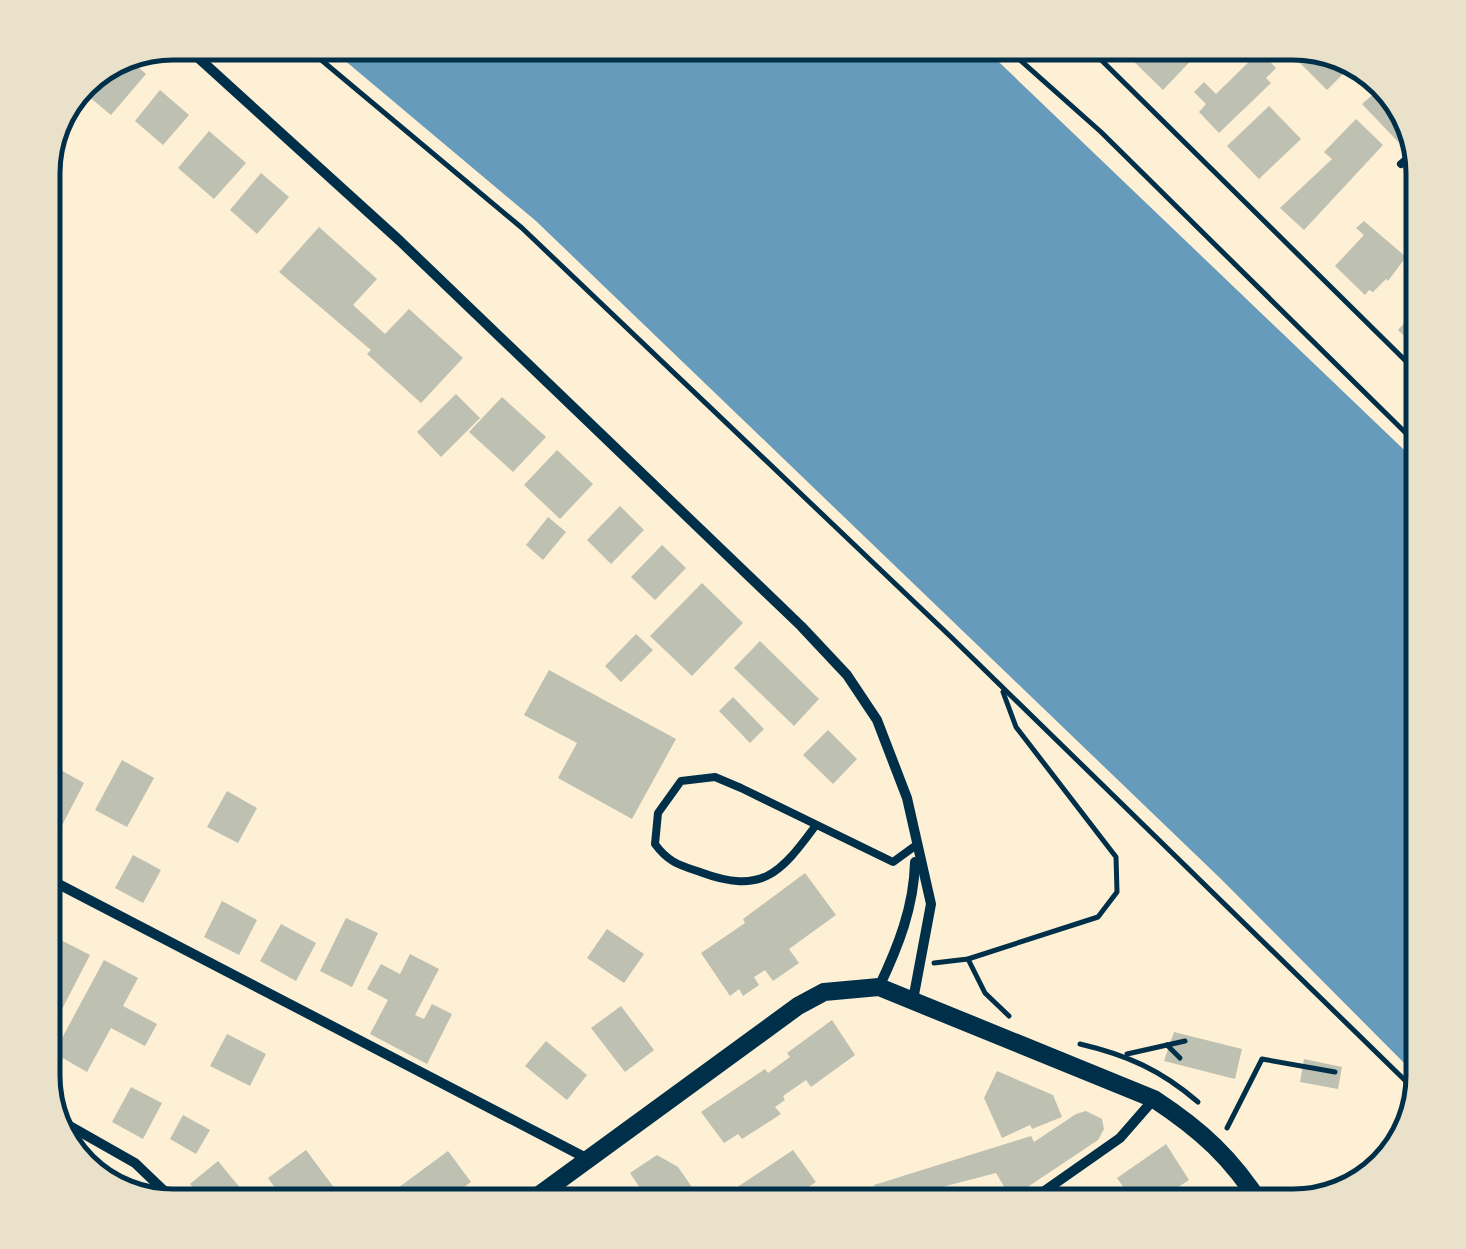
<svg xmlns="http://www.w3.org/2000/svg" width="1466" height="1249" viewBox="0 0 1466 1249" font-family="'Fira Sans Condensed',sans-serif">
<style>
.water{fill:#669bbc}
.building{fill:#bec0b2}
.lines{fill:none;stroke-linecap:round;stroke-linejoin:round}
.path{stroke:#003049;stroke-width:5}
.service{stroke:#003049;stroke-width:8}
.minor{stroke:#003049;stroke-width:10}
.tertiary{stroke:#003049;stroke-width:18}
.rim{fill:none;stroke:#003049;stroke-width:5}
</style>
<rect width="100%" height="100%" fill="#fdf0d5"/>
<path class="water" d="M324,43H979L1423,468V1082L1221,879L536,221Z"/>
<g class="building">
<path d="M1132,43H1169L1174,48L1179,43H1189L1199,52L1163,90L1123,51Z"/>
<path d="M1299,44L1352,65L1327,90L1290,53Z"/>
<path d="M1260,51L1276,68L1266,78L1271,83L1219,133L1199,112L1206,104L1194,92L1204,82L1216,94Z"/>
<path d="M129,59L146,74L111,115L82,91L99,70Z"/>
<path d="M160,90L189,115L163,145L135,121Z"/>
<path d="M1376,92L1397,114L1410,144L1405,149L1362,104Z"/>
<path d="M1269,106L1301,139L1259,179L1227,146Z"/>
<path d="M1356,119L1383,145L1304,230L1280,208L1332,159L1324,152Z"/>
<path d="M209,131L246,163L214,199L178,168Z"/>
<path d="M261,173L289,197L257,234L230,210Z"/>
<path d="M1364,221L1406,257L1388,281L1386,279L1373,292L1369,290L1365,295L1335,266L1364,235L1356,228Z"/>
<path d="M319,227L377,279L353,305L385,334L409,309L463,358L421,403L367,354L371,350L279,272Z"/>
<path d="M1423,303V354L1398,330Z"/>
<path d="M456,394L480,418L441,457L417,432Z"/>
<path d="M502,397L546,437L513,472L469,432Z"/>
<path d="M557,450L593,484L560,519L524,485Z"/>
<path d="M620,506L644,530L611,564L587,540Z"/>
<path d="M548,517L566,532L543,560L526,545Z"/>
<path d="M662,545L686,568L655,600L631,577Z"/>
<path d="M43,564L60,574L43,606Z"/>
<path d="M702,583L743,623L692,676L650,636Z"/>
<path d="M636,634L653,650L621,682L605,666Z"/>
<path d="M760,641L819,699L794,726L734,668Z"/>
<path d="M549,670L676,739L632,819L558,778L577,743L524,715Z"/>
<path d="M733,697L764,729L750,743L719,711Z"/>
<path d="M828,730L857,759L833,784L803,755Z"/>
<path d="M122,760L154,778L127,827L95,810Z"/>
<path d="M57,768L84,783L57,835L43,827V789L45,790Z"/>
<path d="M227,791L257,808L238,843L207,827Z"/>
<path d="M133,855L161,870L143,903L115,888Z"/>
<path d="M805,873L836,915L789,949L799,963L773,981L765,970L754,977L759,985L743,996L739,989L730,996L701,953L745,923L743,919Z"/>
<path d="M222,901L257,920L239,955L204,937Z"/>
<path d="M346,918L378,933L352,987L320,971Z"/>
<path d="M281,924L316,943L296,981L260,961Z"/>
<path d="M607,929L644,954L624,983L587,958Z"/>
<path d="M51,935L90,955L60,1013L43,1004V950Z"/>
<path d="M410,954L439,969L415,1015L424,1019L432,1004L452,1014L427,1064L370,1034L388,1000L367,989L381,964L400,974Z"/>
<path d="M104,960L138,978L123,1006L157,1024L145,1046L111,1028L87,1072L54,1053Z"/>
<path d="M621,1006L654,1050L625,1072L591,1028Z"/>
<path d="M832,1020L855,1055L811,1087L806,1080L783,1096L785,1100L775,1107L781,1114L742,1139L738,1134L724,1143L701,1112L765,1069L768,1073L790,1057L787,1053Z"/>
<path d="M1174,1032L1242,1049L1235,1079L1164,1061Z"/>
<path d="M227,1034L266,1054L250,1086L210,1066Z"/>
<path d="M546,1041L587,1075L567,1100L525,1066Z"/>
<path d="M1304,1059L1342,1067L1338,1089L1300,1082Z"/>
<path d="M997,1071L1053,1095L1062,1117L1032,1129L1030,1125L1002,1138L984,1098Z"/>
<path d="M131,1087L162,1103L143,1139L112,1122Z"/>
<path d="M1086,1111L1102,1119L1104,1129L1098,1140L1011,1198L996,1173L877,1204L874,1185L1031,1136L1034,1142L1076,1114Z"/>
<path d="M183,1115L210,1130L196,1154L170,1139Z"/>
<path d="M1166,1144L1189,1180L1149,1206H1137L1117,1178Z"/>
<path d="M306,1150L344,1201L336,1206H288L268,1178Z"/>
<path d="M793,1150L816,1182L780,1206H718L715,1202Z"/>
<path d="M448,1151L471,1182L438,1206H395L387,1196Z"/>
<path d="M657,1155L678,1167L705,1206H652L630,1173Z"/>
<path d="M218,1161L250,1200L242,1206H208L190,1184Z"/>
<path d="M372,1191L383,1206H350Z"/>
</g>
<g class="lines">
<g class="path">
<path d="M301,43L522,228L951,637L1419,1094"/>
<path d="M1001,43L1101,132L1423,450"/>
<path d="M1084,43L1423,378"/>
<path d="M968,959L985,993L1009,1016"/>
<path d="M934,963L968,959L1098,917L1117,892L1116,857L1016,727L1003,692"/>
<path d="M1080,1044C1127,1055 1161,1070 1198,1102"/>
<path d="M1167,1045L1180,1058"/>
<path d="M1127,1054L1185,1041"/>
<path d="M1227,1128L1262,1059L1335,1072"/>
</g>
<g class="service">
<path d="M1401,164L1414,153"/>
<path d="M816,825C780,874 762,895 700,872C679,865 668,862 655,844L658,813L681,781L715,777L741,788L893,862L915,846"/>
</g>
<g class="minor">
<path d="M182,43L400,241L801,626L847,675L877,720L907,798L931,904L913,1000"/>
<path d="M43,876L588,1159"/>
<path d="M879,987C898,947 914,907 915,862"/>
<path d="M61,1121L135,1163L180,1206"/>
<path d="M1023,1206L1120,1138L1154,1099"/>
</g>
<path class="tertiary" d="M524,1206L798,1006L824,992L879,987L1154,1099C1201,1130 1232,1158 1262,1206"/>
</g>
<path d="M0 0H1466V1249H0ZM173 60H1293A113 113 0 0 1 1406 173V1076A113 113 0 0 1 1293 1189H173A113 113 0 0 1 60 1076V173A113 113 0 0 1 173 60Z" fill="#e9e1ca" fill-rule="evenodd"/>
<path class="rim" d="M173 60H1293A113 113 0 0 1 1406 173V1076A113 113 0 0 1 1293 1189H173A113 113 0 0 1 60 1076V173A113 113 0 0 1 173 60Z"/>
</svg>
